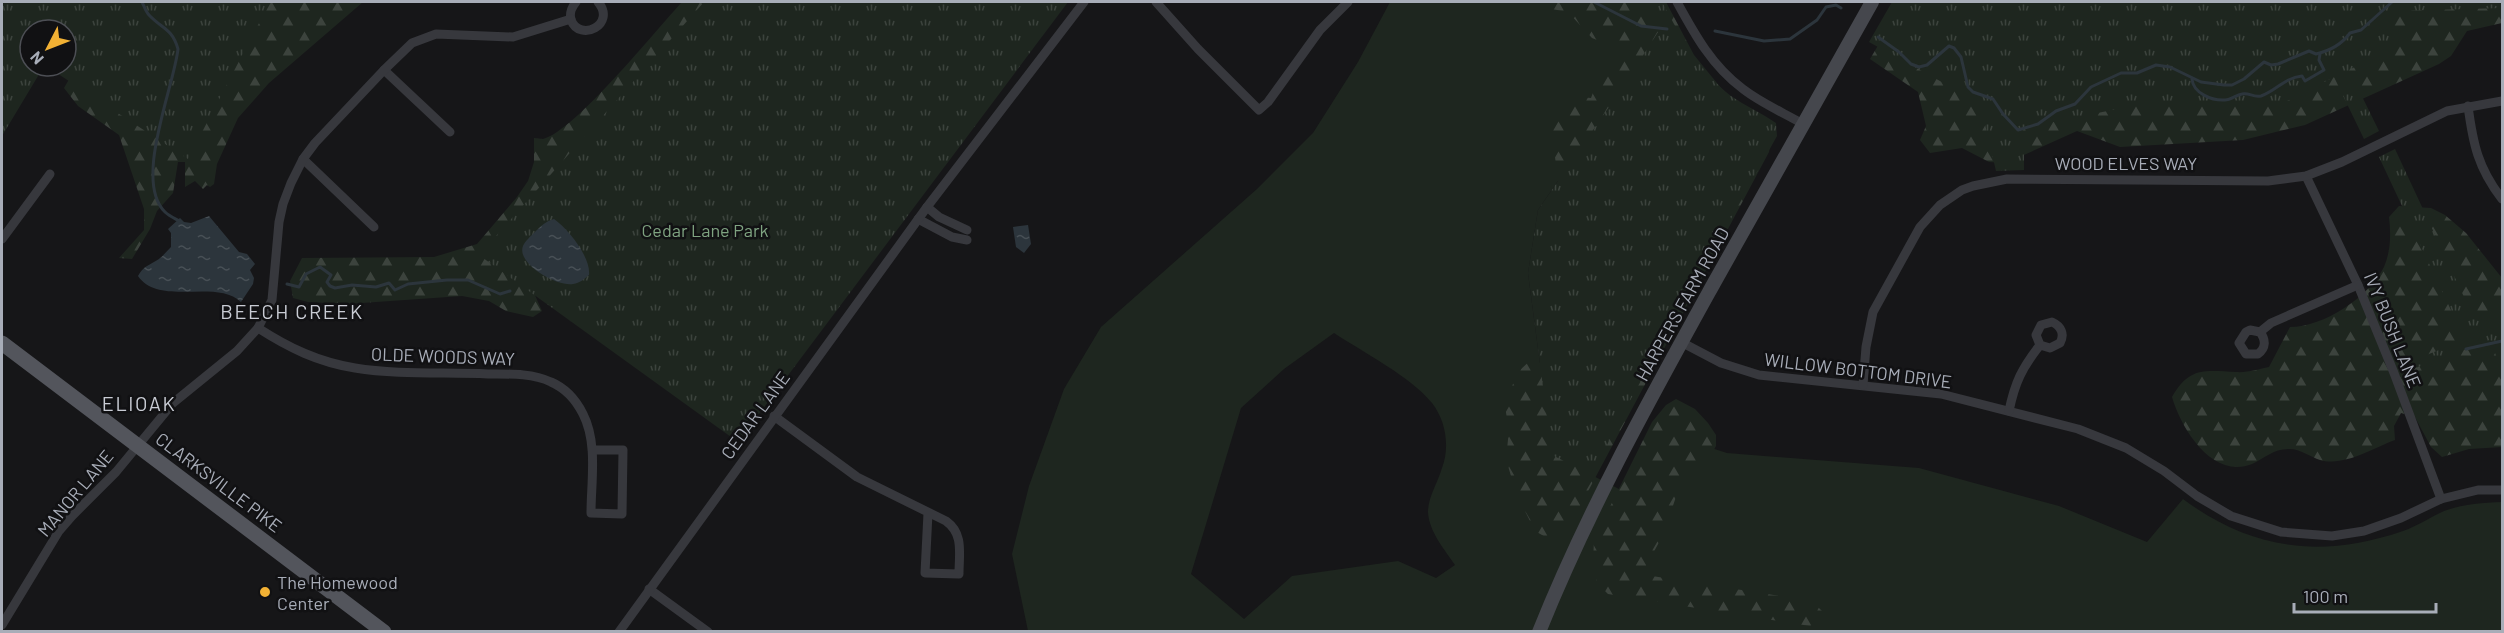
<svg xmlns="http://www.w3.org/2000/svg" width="2504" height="633" viewBox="0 0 2504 633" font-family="Barlow,sans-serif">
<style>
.green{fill:#1e261f;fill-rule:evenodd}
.forest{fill:url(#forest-firs)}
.park{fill:url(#park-tufts)}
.water{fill:url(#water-ripples)}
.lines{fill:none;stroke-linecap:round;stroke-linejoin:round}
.stream{stroke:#2c353c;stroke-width:3}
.street{stroke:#37383d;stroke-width:9}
.secondary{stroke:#45474d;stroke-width:14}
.primary{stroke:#53555c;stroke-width:15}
.poi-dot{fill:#f2b134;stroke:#111113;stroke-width:2}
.labels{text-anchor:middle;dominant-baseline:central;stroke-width:5;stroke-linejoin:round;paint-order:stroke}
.street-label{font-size:18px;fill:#a8adb8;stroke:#111113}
.park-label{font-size:18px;fill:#7fa381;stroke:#111113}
.poi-label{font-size:18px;fill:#a8adb8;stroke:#111113;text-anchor:start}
.neighbourhood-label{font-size:20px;letter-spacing:1.5px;fill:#c9ccd4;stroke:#111113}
</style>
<defs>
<pattern id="forest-firs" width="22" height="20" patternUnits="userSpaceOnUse" patternTransform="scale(1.5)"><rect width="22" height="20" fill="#1e261f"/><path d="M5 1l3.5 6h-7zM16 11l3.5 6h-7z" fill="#3c433d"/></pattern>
<pattern id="park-tufts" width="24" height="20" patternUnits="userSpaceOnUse" patternTransform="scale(1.5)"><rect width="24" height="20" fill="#1e261f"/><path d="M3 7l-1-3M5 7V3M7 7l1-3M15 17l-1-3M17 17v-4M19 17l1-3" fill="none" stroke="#3c433d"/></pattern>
<pattern id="water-ripples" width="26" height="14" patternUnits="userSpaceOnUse" patternTransform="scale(1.5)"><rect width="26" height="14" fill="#2c353c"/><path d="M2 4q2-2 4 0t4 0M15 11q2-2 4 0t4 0" fill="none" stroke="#485056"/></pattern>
</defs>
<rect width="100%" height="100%" fill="#161618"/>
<path class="green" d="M1390,2H1633L1622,88L1538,210L1528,273L1552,455L1623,491L1655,430L1727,453L1919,468L2059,506L2147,542L2183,499C2252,550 2321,559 2403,531C2418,526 2430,517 2444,511C2463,504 2482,503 2502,502V631H1028L1012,554L1029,486L1064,389L1101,327L1257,189L1313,133L1358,62ZM1334,333C1363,352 1411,377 1432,403C1446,421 1450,447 1442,468C1438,482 1428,497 1428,512C1429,532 1445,550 1455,565L1436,578L1398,561L1292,576L1244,619L1191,574L1241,408L1284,369Z"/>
<g class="forest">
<path d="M114,2H363L269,83L238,118L217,164L214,184L210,187L207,185L203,189L195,181L185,187V162H178L173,193L157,211L150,229L132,259L119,258L144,230V209L119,135L78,106L64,88Z"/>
<path d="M682,2H725L530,284L542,311L533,317L506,311L489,301L462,296L347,304L308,302L293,298L290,281L302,258L434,257L477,244L517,197L528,181L534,162V138C535,138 543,139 543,139C574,132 657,29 682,2Z"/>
<path d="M1532,2H1666L1694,55L1721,88L1771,137L1769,152L1562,540L1549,539L1535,531L1516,493L1506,459L1509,430L1504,401L1521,369L1531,360L1540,363L1560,194L1552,135L1557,109L1570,96L1591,98L1597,82L1613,67L1620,49L1592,38L1568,12L1535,6Z"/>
<path d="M1904,2H2502V23L2467,31L2451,56L2439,64L2305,125L2243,140L2120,147L2077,131L2006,163L1989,162L1962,148L1930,153L1920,140L1926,126L1918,92L1870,59Z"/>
<path d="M2399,206L2431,208L2445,215L2466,233L2502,278V447L2469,449L2442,457L2431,447L2415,417L2401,413L2394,426L2395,440C2373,448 2344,467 2320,460C2311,457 2300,449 2290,449C2274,448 2265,458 2252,464C2212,480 2181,428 2172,397C2190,366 2205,371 2236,372C2247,373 2259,369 2269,367L2290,327C2324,327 2369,297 2384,267C2391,251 2391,233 2389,217Z"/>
<path d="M1676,399L1695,409L1708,423L1716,435V446L1708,460L1691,471L1679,488L1663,535L1645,568L1647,573L1652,576L1812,601L1822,611L1823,621L1810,626L1608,594L1597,583L1593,565L1594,539L1652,422L1666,405Z"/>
</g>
<g class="park">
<path d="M2,2H270L188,159L46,66H66V30H30V66H44L2,136Z"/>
<path d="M704,2H1068L738,442L479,255Z"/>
<path d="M1633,2H1662C1681,37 1699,71 1731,96C1745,106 1762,113 1776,123L1777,136L1622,415L1592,475L1552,455L1528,273L1538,210L1622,88L1660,29Z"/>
<path d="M1892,2H2502V8L2395,11L2388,50L2349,70L2379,131L2364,139L2334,77L2281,104H2142L2024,128V170L1996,171L1980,103L1869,42Z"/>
<path d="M2395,149L2471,312L2502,311V371L2490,340L2405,372L2403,364L2465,340L2379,157Z"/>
</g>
<g class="water">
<path d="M209,216L239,252L247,254L255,264L250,270L254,278L253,284L241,302C216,278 159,307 138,276C143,266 150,265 159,259C163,256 167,251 171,247V233L168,229L180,218L184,222L191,223Z"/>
<path d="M554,219C568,229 591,257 589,275C584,279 580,283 573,284C558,287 516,264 523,246C525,241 531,236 535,232C541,226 546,221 554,219Z"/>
<path d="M1028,225L1031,244L1024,253L1016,247L1013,227Z"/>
</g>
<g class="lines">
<g class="stream">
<path d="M142,2C144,6 146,12 149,15C162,29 172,28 178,49C174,87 133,181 165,212C169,216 176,219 181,222"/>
<path d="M1594,2L1641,26L1667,29"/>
<path d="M1715,31L1764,41L1790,39L1817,20L1826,7L1836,5L1841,8"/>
<path d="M1878,37L1899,52L1911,64L1919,67L1927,65L1949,46L1954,48L1961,57L1968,87L1973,92L1993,99L2003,114L2018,130L2038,124L2056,111L2075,104L2091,87L2121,73H2137L2156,65L2170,67L2201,82L2224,85H2232L2244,79L2264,62L2271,65L2278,64L2309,51L2316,54C2329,51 2342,44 2350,33L2361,30L2392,2"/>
<path d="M2192,79C2193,93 2212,101 2225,100C2231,100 2236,95 2242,94C2249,92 2253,98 2261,96C2277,90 2284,78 2302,76L2305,81L2324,70L2319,60L2320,54"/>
<path d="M287,284L299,287L306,274L320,267L331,275L327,282L330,286L335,288L352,285L376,287L389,283L395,290L408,284L447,280H468L500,294L510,291"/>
<path d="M2466,349L2502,341"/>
</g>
<g class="street">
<path d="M576,2C572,7 569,12 571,20C580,43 617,24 598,2"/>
<path d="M1156,2L1198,49L1259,110L1268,102L1320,30L1348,2"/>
<path d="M1677,2C1695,35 1712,66 1743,89C1761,103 1784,113 1803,124"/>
<path d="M384,70L450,132"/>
<path d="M2468,106C2473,144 2478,168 2502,199"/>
<path d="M303,159L374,227"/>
<path d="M2306,176L2358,285L2394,373L2441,499"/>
<path d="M927,207L939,217L967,230"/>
<path d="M918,219L952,237L967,240"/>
<path d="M2,239L50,174"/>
<path d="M258,328C289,348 318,362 355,368C398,375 444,372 488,374C509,374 532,373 551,382C565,388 576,400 583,414C598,443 591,482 591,513L622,514L623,450H592"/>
<path d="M2260,332C2266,340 2266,348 2258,354H2246L2239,343L2246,332L2250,330L2260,332L2271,323L2358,285"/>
<path d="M1681,342L1721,363L1759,375L1941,394L2078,429L2126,448L2164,471L2197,496L2231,516L2281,532L2332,536L2364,531L2401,518L2441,499L2478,490H2502"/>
<path d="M1863,385L1866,347L1873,312L1920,227L1940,205L1962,190L1973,186L2007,179L2268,181L2306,176L2342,162L2447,111L2502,101"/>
<path d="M2009,411C2015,382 2022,368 2040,345L2050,348L2060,343C2065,334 2061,326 2052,322L2041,325L2036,335L2040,345"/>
<path d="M774,416L857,477L946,521C964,534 959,553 959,574L925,573L928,513"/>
<path d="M649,589L708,632"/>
<path d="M2,625L59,531L72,516L116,472L173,403L237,351L258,328L272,300L279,222L283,204L291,183L303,159L315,143L384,70L412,43L436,34L513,37L571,19"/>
<path d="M619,632L927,207L1084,2"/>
</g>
<path class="secondary" d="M1539,632C1588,510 1651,397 1714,283C1767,189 1819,95 1872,2"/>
<path class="primary" d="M2,343L384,632"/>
</g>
<circle class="poi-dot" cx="265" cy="592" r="6"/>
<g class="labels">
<g class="street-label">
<text x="2126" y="163">WOOD ELVES WAY</text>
<text transform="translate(1682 304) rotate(-61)">HARPERS FARM ROAD</text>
<text transform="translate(2393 330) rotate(68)">IVY BUSH LANE</text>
<text transform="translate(443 356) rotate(2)">OLDE WOODS WAY</text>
<text transform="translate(1858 370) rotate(7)">WILLOW BOTTOM DRIVE</text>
<text transform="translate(755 415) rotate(-54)">CEDAR LANE</text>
<text transform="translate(219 482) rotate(37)">CLARKSVILLE PIKE</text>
<text transform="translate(75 493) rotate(-50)">MANOR LANE</text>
</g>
<g class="park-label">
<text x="705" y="230">Cedar Lane Park</text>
</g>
<g class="poi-label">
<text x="277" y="582">The Homewood<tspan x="277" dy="21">Center</tspan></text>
</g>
<g class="neighbourhood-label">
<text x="292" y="311">BEECH CREEK</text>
<text x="139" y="403">ELIOAK</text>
</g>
</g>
<rect width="2504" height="633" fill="none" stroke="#a8adb8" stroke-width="6"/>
<g transform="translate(48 48) rotate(228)"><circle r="28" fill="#111113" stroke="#4d4f55" stroke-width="1.5"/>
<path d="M0-4.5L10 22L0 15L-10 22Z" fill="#f2b134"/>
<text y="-9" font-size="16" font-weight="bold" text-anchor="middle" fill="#a8adb8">N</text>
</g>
<path d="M2294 603v9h142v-9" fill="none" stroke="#a8adb8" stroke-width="3"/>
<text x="2303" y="603" font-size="18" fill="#a8adb8" stroke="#111113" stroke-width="4.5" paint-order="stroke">100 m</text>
</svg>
